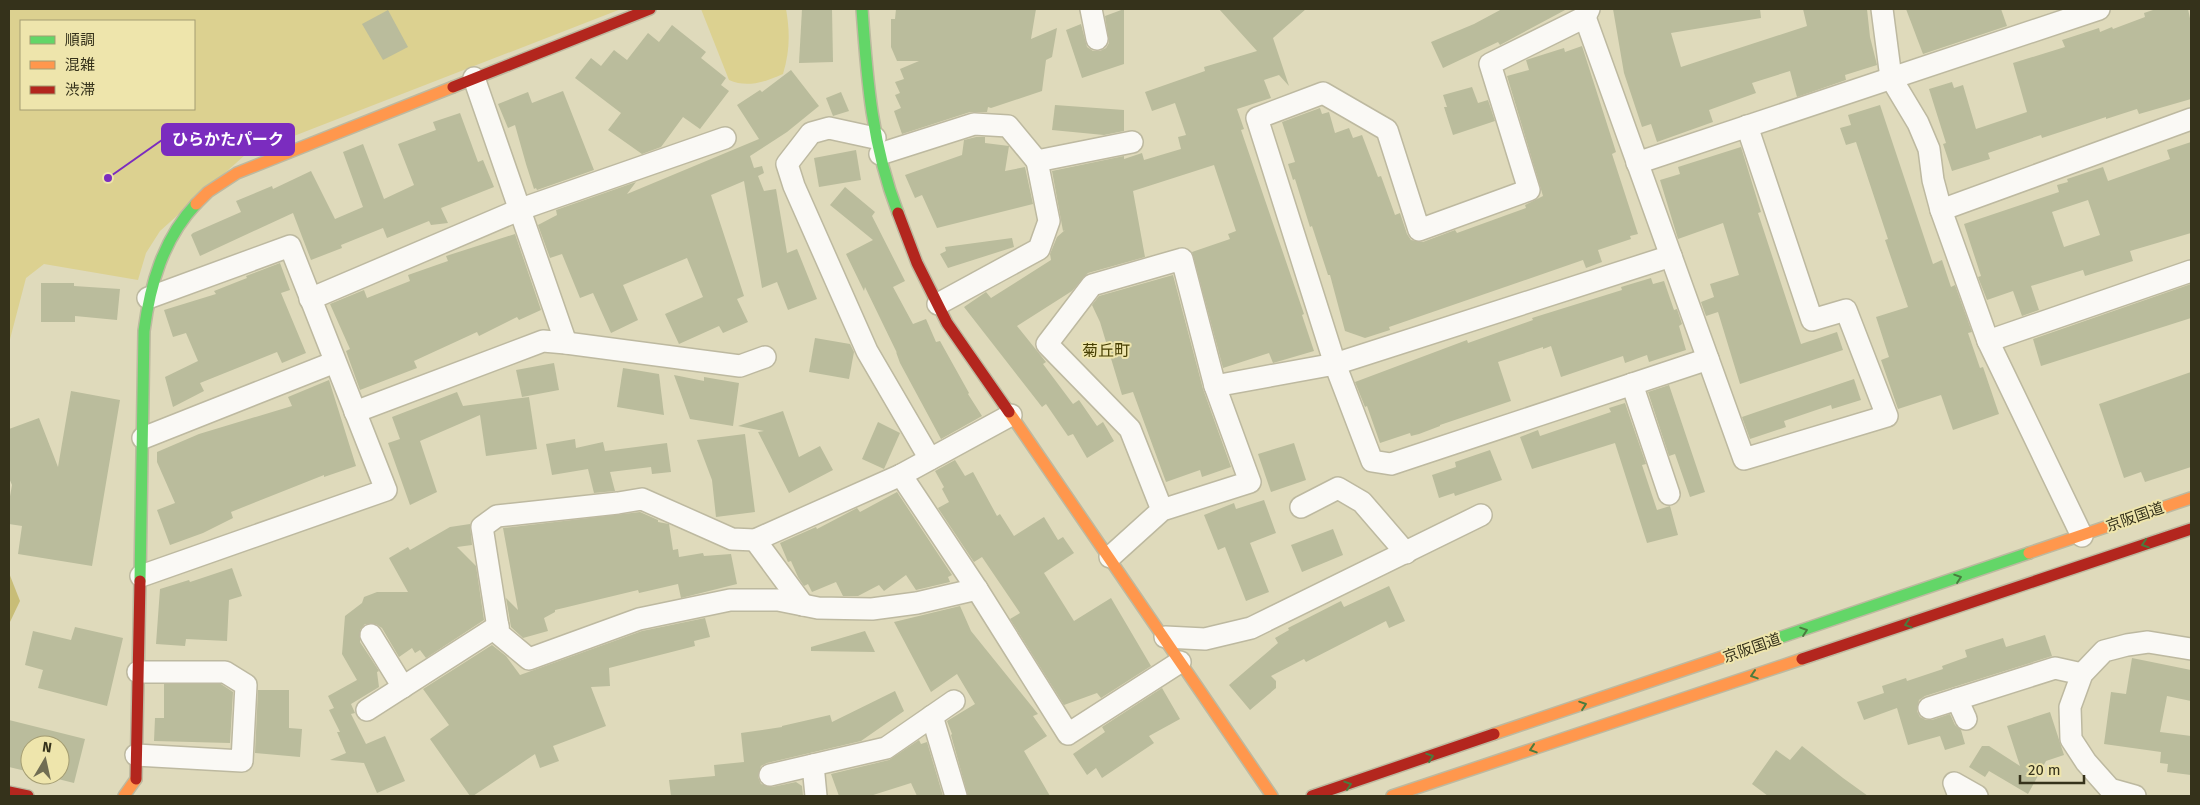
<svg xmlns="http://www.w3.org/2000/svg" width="2200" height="805" viewBox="0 0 2200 805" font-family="'Fira Sans','Noto Sans JP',sans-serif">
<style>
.green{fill:#dcd190;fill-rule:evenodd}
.forest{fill:#c8bd77}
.building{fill:#babc9c;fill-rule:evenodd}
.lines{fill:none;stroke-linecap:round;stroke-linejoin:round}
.street-casing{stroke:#bdb9a0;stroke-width:24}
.fast-casing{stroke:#bdb9a0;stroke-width:14}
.slow-casing{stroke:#bdb9a0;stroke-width:14}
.jam-casing{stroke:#bdb9a0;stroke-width:14}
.street{stroke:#faf9f5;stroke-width:21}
.fast{stroke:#63d668;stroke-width:11}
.slow{stroke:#ff974d;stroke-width:11}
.jam{stroke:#b3261e;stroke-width:11}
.oneway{stroke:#4a7c3e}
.labels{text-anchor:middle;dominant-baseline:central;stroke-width:4;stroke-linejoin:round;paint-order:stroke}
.street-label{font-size:15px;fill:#35321b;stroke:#eee5ac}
.neighbourhood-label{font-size:16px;fill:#463e01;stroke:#eee5ac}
.leader{fill:none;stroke:#7b2cbf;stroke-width:2}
.callout-dot{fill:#7b2cbf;stroke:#eee5ac;stroke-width:2}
.callout{fill:#7b2cbf;stroke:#7b2cbf;stroke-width:2}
.callout-label{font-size:16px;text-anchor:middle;font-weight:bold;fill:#fff}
</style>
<rect width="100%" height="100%" fill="#dfdabb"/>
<g class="green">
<path d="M9,9H621L245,155L160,231L146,253L138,280L44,264L26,278L9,343ZM21,21H194V109H21Z"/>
<path d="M701,9H786C790,32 790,51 783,74C765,82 747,88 729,80Z"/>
</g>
<path class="forest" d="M9,573L20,601L9,624Z"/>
<g class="building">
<path d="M802,9H832L833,62L799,63Z"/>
<path d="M896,9H1036L1031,39L1057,28L1052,57L1046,60L1042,91L991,108L988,107L987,112H970L902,134L894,111L901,108L895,95L900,93L895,82L904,79L900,69L919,61H897L891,47V19H895Z"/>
<path d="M1124,9V64L1082,78L1066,30L1081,24L1087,47L1093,51H1100L1106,48L1109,43L1105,16Z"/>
<path d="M1219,9H1306L1273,38L1289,86L1279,75L1264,80L1271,98L1237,109L1244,129L1241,130L1304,314L1302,315L1314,351L1273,363L1269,353L1223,368L1192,252L1230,239L1228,234L1236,231L1214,165L1133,191L1145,257L1088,273L1072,291L1017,326L1046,362L1043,364L1073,404L1079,400L1097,426L1103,422L1114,441L1087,458L1073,434L1068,436L1046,404L1042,407L964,307L986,292L991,298L1051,260L1050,254L1057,237L1065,230L1063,231L1052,171L1124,156V159L1142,153L1144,160L1181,149L1178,137L1186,135L1175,103L1152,111L1145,92L1205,71L1204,67L1257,51Z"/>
<path d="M1502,9H1567L1500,45L1498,42L1443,68L1431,42L1474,24Z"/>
<path d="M1613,9H1760L1761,18L1671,33L1681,67L1807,26L1803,9H1867L1870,37L1877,65L1845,75L1846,80L1797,97L1790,71L1752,83L1756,93L1709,110L1713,122L1657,142L1651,124L1642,127L1624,73Z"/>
<path d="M1906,9H2001L2007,26L1923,54Z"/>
<path d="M2156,9H2188L2191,23V99L2139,114L2137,109L2106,119V117L2042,138L2041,135L1988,153L1990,159L1952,171L1943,144L1946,143L1929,89L1952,82L1954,88L1963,85L1976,129L2027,112L2013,63L2065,47L2062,40L2099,28L2100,32L2112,27L2113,29L2145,17L2144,13Z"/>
<path d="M388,10L408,47L383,60L362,24Z"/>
<path d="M672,25L706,52L701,58L726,78L721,85L729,91L700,129L683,117L661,147L642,154L608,130L621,113L575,78L591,58L601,66L614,50L627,60L648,33L659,42Z"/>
<path d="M1582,46L1616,152L1612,154L1638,234L1630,236L1631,239L1598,250L1602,262L1586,268L1583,260L1389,327L1390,330L1365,338L1345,331L1330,275H1328L1312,226L1310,227L1295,179L1293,180L1288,164L1295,162L1282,122L1320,108L1322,114L1329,112L1335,133L1349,128L1353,138L1362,135L1378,177L1381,176L1395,215L1400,213L1407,234L1411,240L1423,242L1455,230L1457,233L1526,208L1525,205L1543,196L1507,76L1529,70L1526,60L1564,48L1565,52Z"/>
<path d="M791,70L819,106L787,132L750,156L754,168L762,166L764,173L758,176L764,191L776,189L787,253L797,249L817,299L788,310L777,282L762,288L744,181L711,195L744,296L737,299L748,322L723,333L719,326L679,344L665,314L703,297L687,258L623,285L638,320L611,333L593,293L580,298L562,254L550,258L538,225L557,215L556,210L636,182L627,194L759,139L737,105L760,90L762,92Z"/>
<path d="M1472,87L1478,103L1488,100L1495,121L1453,135L1444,107H1447L1443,95Z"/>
<path d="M563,91L594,170L537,190L536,188L534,189L526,164L515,125L508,128L498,104L528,92L532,103Z"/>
<path d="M841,92L849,111L833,116L826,98Z"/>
<path d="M1055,105L1124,110V131L1104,135L1052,130Z"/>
<path d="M1880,105L1933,264L1942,260L1951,287L1955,285L1972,332L1968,333L1980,368L1983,367L1999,414L1953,430L1941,395L1898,409L1881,360L1889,357L1876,317L1908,307L1885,240L1888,239L1856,142L1846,145L1840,128L1851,125L1848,115Z"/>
<path d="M460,113L478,162L483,160L494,187L441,208L448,223L431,225L429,221L387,238L383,228L341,245L342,248L311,260L293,213L200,256L191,235L193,233L241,212L236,201L272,186L273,189L311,171L335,219L363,207L343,152L363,144L384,199L414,185L398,144L436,130L433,122Z"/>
<path d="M976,137H985V143L1009,146L1005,171L1025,167L1033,204L937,228L922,195L915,198L905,175L962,155L964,140Z"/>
<path d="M2191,142V233L2130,251L2133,261L2085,276L2083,270L2031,286L2039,310L2022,316L2013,291L1987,300L1978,277L1981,276L1964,224L2059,192L2057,185L2068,182L2067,179L2103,167L2108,181L2170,159L2167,150ZM2088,200L2100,235L2064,247L2052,212Z"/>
<path d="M1741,147L1761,212L1758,213L1801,344L1837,332L1843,350L1740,384L1718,312L1706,316L1701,302L1714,297L1710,284L1739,275L1723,223L1678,239L1660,180L1680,174L1678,167Z"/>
<path d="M856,150L861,180L819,187L814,158Z"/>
<path d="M845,187L875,212L872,216L905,281L893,287L913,324L926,319L936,342L940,341L969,393L968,394L982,416L941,439L900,363L896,352L897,353L865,287L864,291L846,254L873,240L830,205Z"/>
<path d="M515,234L541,310L519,320L517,317L479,336L477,332L414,361L417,368L360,390L346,351L350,349L330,304L364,290L367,298L410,281L408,275L448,261L446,256Z"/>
<path d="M1012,238L1014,247L948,268L940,254L946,251L945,247Z"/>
<path d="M280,263L290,290L281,293L306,353L282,363L277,352L200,383L204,391L173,407L165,377L198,361L186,333L173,337L164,310L216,294L214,291L247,278L246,276Z"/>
<path d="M1173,275L1203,389L1231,467L1202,477L1200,470L1166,482L1133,392L1122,395L1100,322L1092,305L1099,296Z"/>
<path d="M1651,278L1653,284L1664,281L1674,310L1677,309L1682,324L1679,326L1686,350L1649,362L1647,355L1625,363L1623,356L1561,377L1551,346L1543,349V347L1498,362L1511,401L1440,425V426L1419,434L1411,436L1410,433L1380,443L1367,406L1365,407L1355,382L1467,340L1468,343L1533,320L1532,318L1622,290L1621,287Z"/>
<path d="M41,283H74V286L120,289L117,320L75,316V322H41Z"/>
<path d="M2191,284V318L2041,366L2033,339Z"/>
<path d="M815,338L850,344L854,352L849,379L809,372Z"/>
<path d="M554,363L559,390L522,397L516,370Z"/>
<path d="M623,368L659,374L664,415L617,407Z"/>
<path d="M2191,372V467L2145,482L2141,472L2124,478L2099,404Z"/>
<path d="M674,375L704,381V377L739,383L733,426L690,419Z"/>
<path d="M1854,379L1861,400L1832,409L1831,405L1784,421L1786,427L1750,439L1742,417Z"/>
<path d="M329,380L356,466L324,477V475L231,512L233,518L203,533L170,545L157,510L175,503L157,462V452L199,434L292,406L288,397Z"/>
<path d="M1669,385L1705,492L1690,497L1675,454L1669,456L1648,392Z"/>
<path d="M71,391L120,400L92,566L18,554L22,526L9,524V502L12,485L9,478V429L39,418L58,467Z"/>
<path d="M457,392L463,406L529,397L537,449L486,456L480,415L420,441L437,492L410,505L388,443L400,439L392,417Z"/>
<path d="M1625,403L1646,464L1642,465L1657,510L1670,506L1678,535L1647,543L1615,443L1532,469L1520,437L1538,430L1540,436L1611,412L1609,408Z"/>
<path d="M783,411L799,457L820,446L833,470L789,493L758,432L764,431L738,426Z"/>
<path d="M878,422L900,433L884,469L862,459Z"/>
<path d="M745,434L755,512L716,517L712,480L697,440Z"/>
<path d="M575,439L576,448L603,442L605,451L667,443L671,472L652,474L651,467L610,472L615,491L594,493L588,469L552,475L546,444Z"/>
<path d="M1294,443L1306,480L1271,492L1258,454Z"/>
<path d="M1490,450L1502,480L1455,496L1454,493L1439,498L1432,475L1456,467L1455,462Z"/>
<path d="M955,460L965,476L973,472L997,516L1000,514L1014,536L1044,517L1058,540L1063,537L1074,553L1044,573L1074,621L1111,598L1151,666L1101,698L1097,693L1064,705L1010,619L1020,613L982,557L974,562L938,508L949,502L942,489L944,487L935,471Z"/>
<path d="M897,492L952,575L948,577L950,582L916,590L906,575L884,591L879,585L858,596H843L836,582L812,592L808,584L804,586L798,577L791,561L788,562L780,543L816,527L817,529L857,508L860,512Z"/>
<path d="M1264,500L1276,533L1250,543L1269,592L1246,601L1225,547L1218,550L1204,515L1234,503L1236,509Z"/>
<path d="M640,512L658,520V522L669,524L673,550L678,549L679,557L703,553L704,556L731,554L737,584L681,598L678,584L639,593L638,590L555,610V612L544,618L548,631L523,638L511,627L506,598L518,610L503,528Z"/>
<path d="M470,524L472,545L457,547L476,566L484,620L426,658L420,650L415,653L412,648L399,657L382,628L376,624H365L360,630V642L379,671L377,672L379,687L351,704L355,713L351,714L366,744L385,736L405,781L377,793L364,763L330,760L346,753L337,732H340L329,710L334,708L328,696L357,680L342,654L345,616L362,603L364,597L377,592H408L389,558L408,547L410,550L450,527Z"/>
<path d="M1333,529L1343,555L1302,572L1291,545Z"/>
<path d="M232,568L242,596L229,600L227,641L186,639L185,646L156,644L160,589L189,580L190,582Z"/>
<path d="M1389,586L1405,621L1389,628L1386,621L1306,662L1304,659L1271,676L1276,681V688L1250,710L1229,685L1278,643L1275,638L1289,630L1288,628L1341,601L1344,607Z"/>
<path d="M960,606L971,631L1038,714L1033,716L1047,736L1024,751L1050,796H968L951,735L952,734L947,721L975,704L957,674L931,692L894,622Z"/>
<path d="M705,618L710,637L694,641L695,646L609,668L610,686L591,687L606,726L553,746L559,761L540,768L535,754L473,796H470L430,739L449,725L423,689L492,645L506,656L520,675L642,631Z"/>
<path d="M75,627L123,638L107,706L38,688L43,670L25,665L33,631L71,640Z"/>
<path d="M865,631L875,652L811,651V647Z"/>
<path d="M2045,635L2052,656L1925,696L1919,700L1917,711L1920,717L1926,720H1932L1950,714L1955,725L1961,730L1965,744L1945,750L1940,736L1908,745L1897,708L1864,720L1857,702L1884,693L1882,686L1906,678L1907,681L1943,669L1942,666L1967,657L1965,650L2003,638L2006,647Z"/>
<path d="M2132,658L2191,670V701L2167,696L2160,732L2191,736V775L2167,772L2168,764L2160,763L2161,752L2104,744L2111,692L2126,694Z"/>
<path d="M164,684H221L233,692L230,743L154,741L155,718H164Z"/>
<path d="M1162,688L1180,719L1149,736L1154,743L1102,778L1096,768L1087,775L1073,754L1105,732L1102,727Z"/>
<path d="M258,690H289V728L302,729L300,757L255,753Z"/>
<path d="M895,691L904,711L861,741L767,763L761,766L758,777L761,784L772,787L796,782L802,786L803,796H671L669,780L715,776L714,765L744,762L741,733L782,727V726L830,715L832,722Z"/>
<path d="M2050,712L2064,755L2046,761L2028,794L1989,771L1985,777L1969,767L1982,746H1989L2020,766L2007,726Z"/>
<path d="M9,720L85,739L74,783L42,775H60V745H30V772L9,767Z"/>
<path d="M919,740L921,744L927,742L943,796H917L911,783L870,796H839L831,774L889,760Z"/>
<path d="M1802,746L1843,778L1868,796H1768L1752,784L1776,750L1790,760Z"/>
</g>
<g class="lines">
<g class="street-casing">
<g id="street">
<path d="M1091,9L1097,39"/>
<path d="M1589,9L1585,17L1490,64L1529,190L1419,230L1387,130L1323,93L1257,118L1335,364L1372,461L1391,464L1708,359"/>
<path d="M1882,9L1891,78L1918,123L1929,149L1933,180L1941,210L1988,341L2082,536"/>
<path d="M1585,17L1744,459L1887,416L1846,310L1812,320L1747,126"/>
<path d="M474,78L566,343"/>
<path d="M875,138L829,128L811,133L787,164L794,186L867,351L930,459"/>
<path d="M880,154L974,124L1008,126L1037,161"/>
<path d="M1637,163L2099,9"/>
<path d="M1941,210L2191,119"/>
<path d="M310,299L521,209L725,138"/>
<path d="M938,304L1039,249L1049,221L1037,161L1132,142"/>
<path d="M1988,341L2191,271"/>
<path d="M1632,384L1669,494"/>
<path d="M1215,386L1335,364L1671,256"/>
<path d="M355,412L543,341L566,343L740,366L765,357"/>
<path d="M143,438L335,362"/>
<path d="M901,475L977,589L1068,734L1180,662"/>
<path d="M1301,507L1338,488L1362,502L1406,553"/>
<path d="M755,540L803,605"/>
<path d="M1110,557L1162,510L1250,482L1215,386L1182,259L1092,285L1047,344L1130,429L1162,510"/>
<path d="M141,576L386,490L290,246L148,298"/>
<path d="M977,589L917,603L872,609L818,608L778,600H730L639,619L529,659L499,634L482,527L497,516L618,503L642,499L732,539L755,540L901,475L1011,415"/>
<path d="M371,635L403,687"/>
<path d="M1165,637L1205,639L1251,628L1481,515"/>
<path d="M1957,699L1966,719"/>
<path d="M1929,708L2055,668L2082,674"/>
<path d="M367,710L498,626"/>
<path d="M932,716L956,796"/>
<path d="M136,755L242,761L246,685L225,672H138"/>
<path d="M813,765L816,796"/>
<path d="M770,775L886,748L954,701"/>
<path d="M1959,796L1954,783L1977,796"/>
<path d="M2135,796L2110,789L2086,762L2071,739L2070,707L2082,674L2104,651L2127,645L2148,642L2191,649"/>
</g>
</g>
<g class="fast-casing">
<g id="fast">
<path d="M862,9C867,80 872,146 898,213"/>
<path d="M140,581L144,331C150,285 163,239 196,204"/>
<path d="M1752,647L2029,553"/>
</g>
</g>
<g class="slow-casing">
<g id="slow">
<path d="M196,204L208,192L237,173L453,87"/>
<path d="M1009,412L1272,796"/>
<path d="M2029,553L2191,498"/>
<path d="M1494,734L1752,647"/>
<path d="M124,796L136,779"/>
<path d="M1392,796L1802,659"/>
</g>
</g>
<g class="jam-casing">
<g id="jam">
<path d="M453,87L650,9"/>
<path d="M898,213L917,263L947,323L1009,412"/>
<path d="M1802,659L2191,529"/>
<path d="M136,779L140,581"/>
<path d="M9,792L28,796"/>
<path d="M1312,796L1494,734"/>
</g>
</g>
<use href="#street" class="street"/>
<use href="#fast" class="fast"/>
<use href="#slow" class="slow"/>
<use href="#jam" class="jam"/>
</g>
<defs><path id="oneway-chevron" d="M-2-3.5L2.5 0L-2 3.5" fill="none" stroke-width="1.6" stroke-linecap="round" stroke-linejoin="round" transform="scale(1.25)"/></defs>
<g class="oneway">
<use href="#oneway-chevron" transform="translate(2145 544) rotate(162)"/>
<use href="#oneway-chevron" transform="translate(1958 578) rotate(-19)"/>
<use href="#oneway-chevron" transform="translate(1908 624) rotate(162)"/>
<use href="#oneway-chevron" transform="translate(1804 631) rotate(-19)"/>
<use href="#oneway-chevron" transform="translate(1754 675) rotate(162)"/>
<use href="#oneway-chevron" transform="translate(1583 705) rotate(-19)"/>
<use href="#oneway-chevron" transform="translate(1533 749) rotate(162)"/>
<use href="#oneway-chevron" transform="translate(1430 757) rotate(-19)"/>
<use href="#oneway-chevron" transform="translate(1348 785) rotate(-18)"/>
</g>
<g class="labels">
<g class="street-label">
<text transform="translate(2135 517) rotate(-19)">京阪国道</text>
<text transform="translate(1752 648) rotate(-19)">京阪国道</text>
</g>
<g class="neighbourhood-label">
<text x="1106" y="350">菊丘町</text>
</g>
</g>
<path class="leader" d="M108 178L162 140"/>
<circle class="callout-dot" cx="108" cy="178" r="5"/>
<rect class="callout" x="162" y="124" width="132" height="31" rx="5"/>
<g class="callout-label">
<text x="228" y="145">ひらかたパーク</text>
</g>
<rect width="2200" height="805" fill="none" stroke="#35321b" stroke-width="20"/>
<rect x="20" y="20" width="175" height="90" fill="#eee5ac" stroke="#a49d72"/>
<rect x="30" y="36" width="25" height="8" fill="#63d668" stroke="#a49d72"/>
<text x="65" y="45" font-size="15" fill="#35321b">順調</text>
<rect x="30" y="61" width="25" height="8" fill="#ff974d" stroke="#a49d72"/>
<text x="65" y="70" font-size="15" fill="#35321b">混雑</text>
<rect x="30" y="86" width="25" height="8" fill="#b3261e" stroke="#a49d72"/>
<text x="65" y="95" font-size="15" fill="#35321b">渋滞</text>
<g transform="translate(45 760) rotate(9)"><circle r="24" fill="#eee5ac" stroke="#a49d72"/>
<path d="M0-4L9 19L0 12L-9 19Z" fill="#706d53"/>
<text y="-8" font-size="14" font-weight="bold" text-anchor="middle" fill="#35321b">N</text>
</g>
<path d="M2020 775v8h64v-8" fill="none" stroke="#35321b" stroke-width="2.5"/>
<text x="2028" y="775" font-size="15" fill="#35321b" stroke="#eee5ac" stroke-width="4" paint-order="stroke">20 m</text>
</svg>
